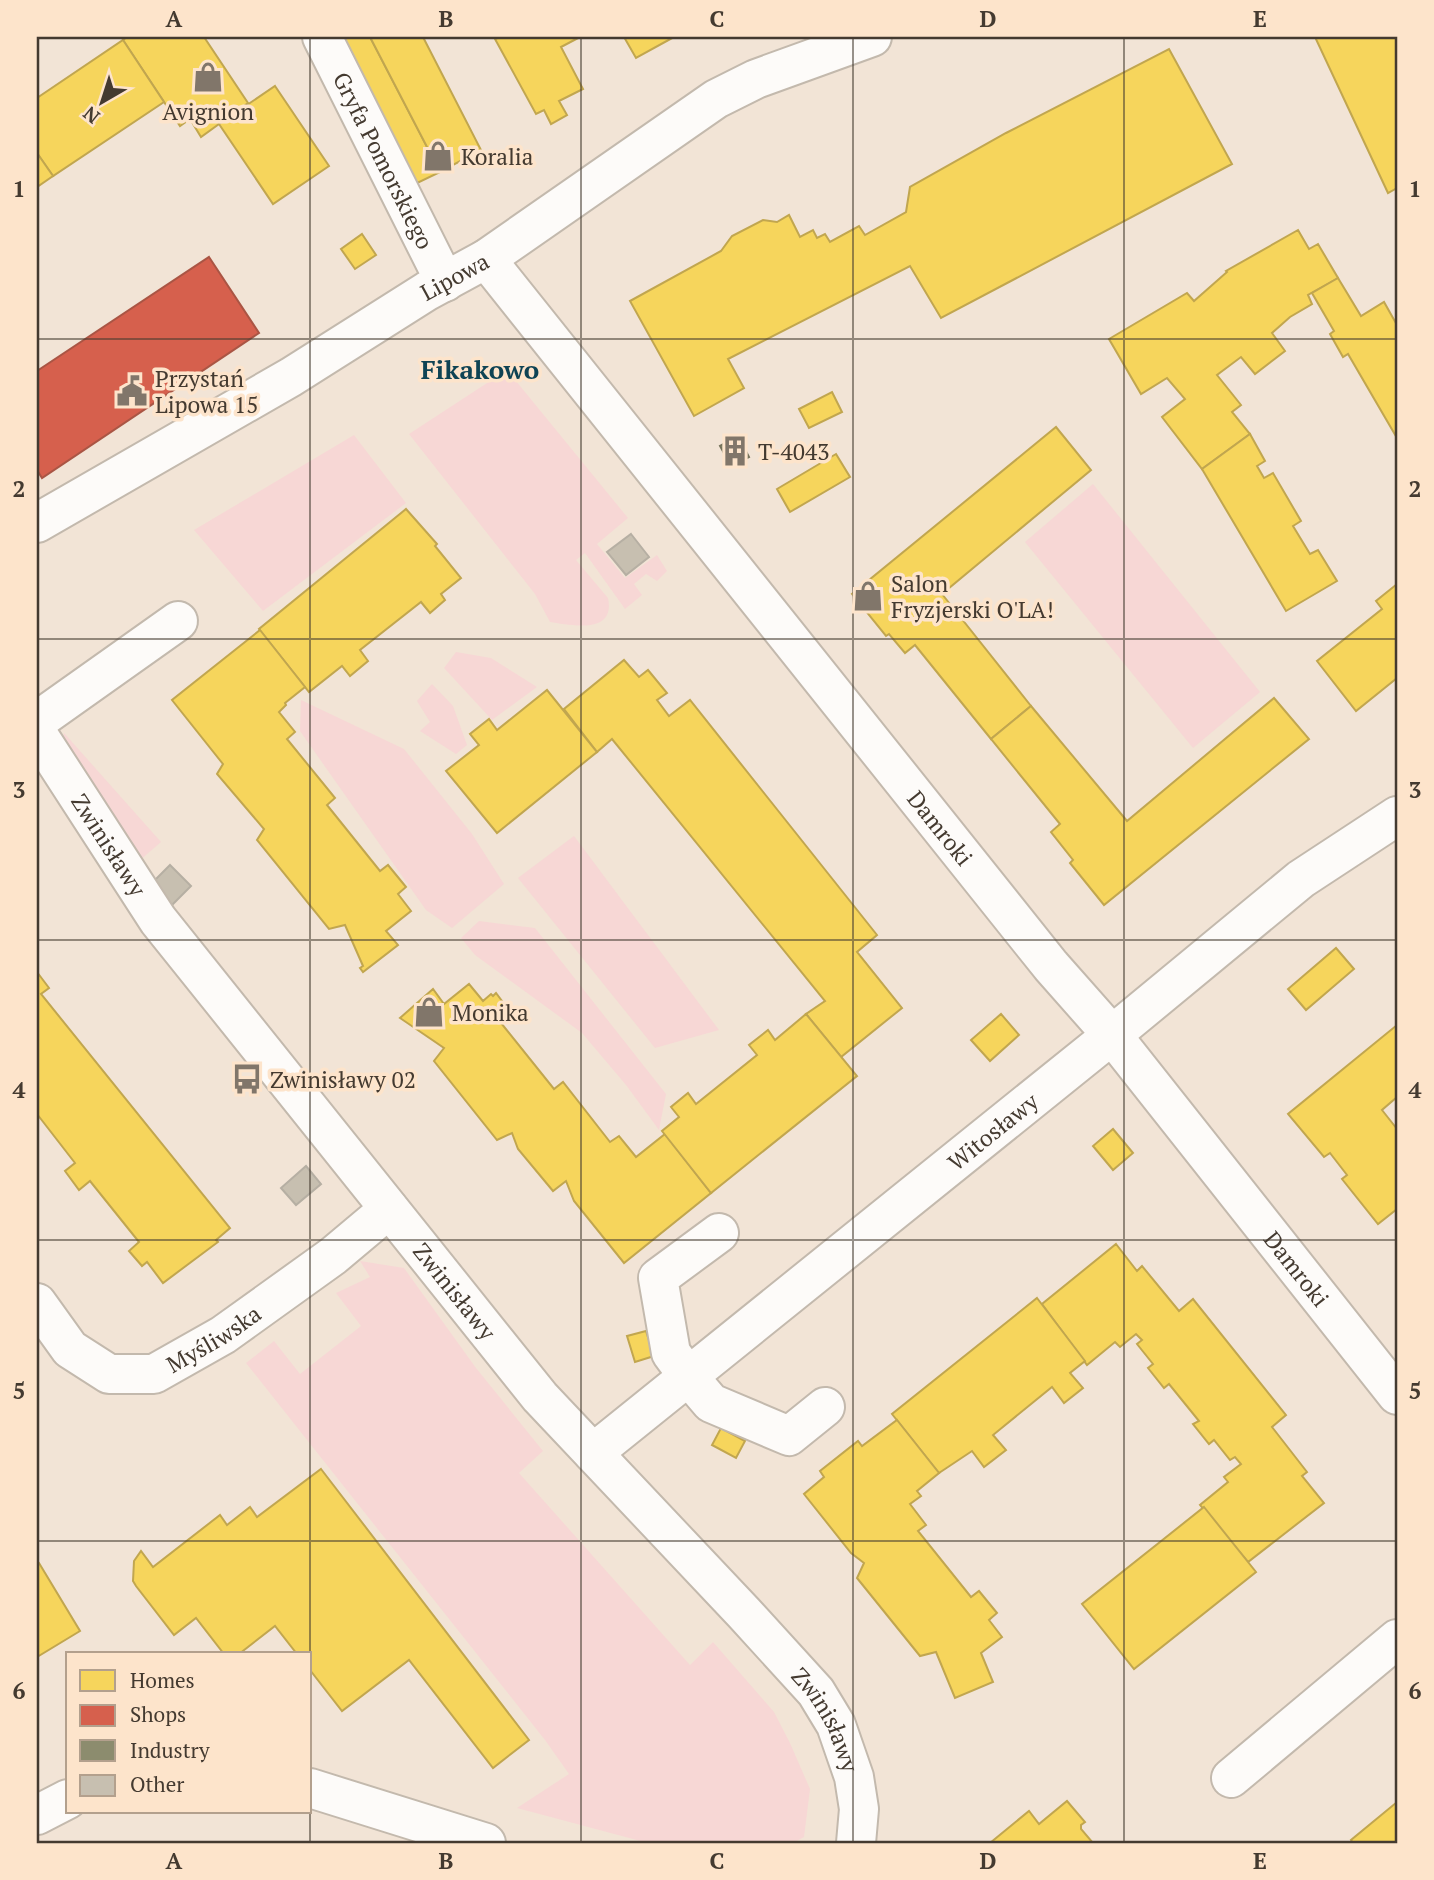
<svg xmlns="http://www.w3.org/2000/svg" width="1434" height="1880" viewBox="0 0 1434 1880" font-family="'PT Serif',serif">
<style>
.green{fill:#f7d7d5}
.homes{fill:#f6d55c;stroke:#c1a64f;stroke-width:2}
.shops{fill:#d6604d;stroke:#a54;stroke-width:2}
.industry{fill:#8c8c6e;stroke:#76735b;stroke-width:2}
.building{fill:#c7bfb0;stroke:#b6afa3;stroke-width:2}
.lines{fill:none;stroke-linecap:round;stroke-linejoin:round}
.minor-casing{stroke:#c3b9ad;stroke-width:42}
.minor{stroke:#fdfbf9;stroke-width:38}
.grid{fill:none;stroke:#443a30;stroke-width:2;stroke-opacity:0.55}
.labels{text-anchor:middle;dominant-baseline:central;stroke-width:7;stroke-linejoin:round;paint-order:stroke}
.poi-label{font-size:23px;fill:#443a30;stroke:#fde4cb;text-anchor:start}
.street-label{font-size:23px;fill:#443a30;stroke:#fde4cb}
.quarter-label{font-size:26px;font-weight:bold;fill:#0f4354;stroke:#fde4cb}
.neatline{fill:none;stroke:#443a30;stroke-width:2.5}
.grid-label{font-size:23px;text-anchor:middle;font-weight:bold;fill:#443a30}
</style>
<rect width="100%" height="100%" fill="#f2e4d6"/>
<g class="green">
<path d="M507,370L628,518L597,544L625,578L657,555L667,571L657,581L646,574L634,584L642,595L625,609L585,553L576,560L608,598C616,635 570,625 550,622L535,594L409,434Z"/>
<path d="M354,435L406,503L263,611L194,530Z"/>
<path d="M1093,484L1260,692L1193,748L1025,542Z"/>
<path d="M456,652L491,658L537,687L492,720L444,668Z"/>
<path d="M432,684L453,706L467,745L456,754L420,731L430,722L417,701Z"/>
<path d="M301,700L404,749L472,834L504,884L452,928L426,910L300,731Z"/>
<path d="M64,733L161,842L132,867L60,753Z"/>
<path d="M574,836L719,1030L655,1048L518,878Z"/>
<path d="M479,921L535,928L666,1094L659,1130L626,1085L582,1033L475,955L461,938Z"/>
<path d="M360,1261L404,1268L476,1368L543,1451L519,1473L690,1665L713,1642L774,1712L790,1743L810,1789L804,1837L793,1843H648L517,1808L569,1774L545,1740L246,1363L274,1341L300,1374L361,1326L336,1293L370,1277Z"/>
</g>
<g class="homes">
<path d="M127,37H204L248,103L201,137L190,119L180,126L123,40Z"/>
<path d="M331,37H370L440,172L409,187Z"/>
<path d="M370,37H423L481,150L440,172Z"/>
<path d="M500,37H580L561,47L583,89L559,101L567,115L551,124L544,110L536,114L495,39Z"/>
<path d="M624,37H674L636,58Z"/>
<path d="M1315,37H1397V188L1388,193Z"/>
<path d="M123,40L164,102L53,176L37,153V98Z"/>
<path d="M1169,49L1232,164L941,318L910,266L728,359L744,388L694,416L630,301L721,251L732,236L763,220L777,222L789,215L800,237L813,230L817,238L825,234L830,242L859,226L865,235L906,212L910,187L1006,133Z"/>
<path d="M275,86L329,166L273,204L219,124Z"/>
<path d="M37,153L53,176L37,187Z"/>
<path d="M1298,230L1309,249L1318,244L1338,278L1308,295L1312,304L1290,317L1272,333L1285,351L1255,374L1241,357L1217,375L1241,405L1232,412L1250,434L1202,469L1162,417L1185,399L1167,378L1141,394L1109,339L1187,293L1194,301L1227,272L1226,271Z"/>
<path d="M362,234L376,255L355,269L341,249Z"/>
<path d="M1338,278L1361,316L1384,302L1397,325V438L1348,354L1343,357L1330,334L1334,331L1312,293Z"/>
<path d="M832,392L842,412L809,428L799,409Z"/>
<path d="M1056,427L1091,470L942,594L1031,706L991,739L915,645L905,653L889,634L886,636L852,594Z"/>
<path d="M1250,434L1265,461L1257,466L1264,478L1273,473L1301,521L1293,526L1310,554L1318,550L1337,581L1286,611L1202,469Z"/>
<path d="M836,454L850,477L790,512L777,489Z"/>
<path d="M406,509L437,544L435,546L461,578L441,594L445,600L430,613L421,602L360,650L368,661L350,676L342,666L309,692L259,629Z"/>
<path d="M1397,584V678L1356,711L1317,661L1382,609L1376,601Z"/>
<path d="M260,630L305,687L285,703L286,705L279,712L295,732L287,739L335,798L327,805L380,871L388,865L406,887L398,894L411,911L386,931L398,945L363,972L360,968L363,966L345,925L329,929L257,840L264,829L217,774L223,764L172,700Z"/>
<path d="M624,660L639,677L648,670L667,693L657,700L669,716L690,700L877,935L857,952L902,1008L841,1057L806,1014L825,1001L612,739L597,752L564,709Z"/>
<path d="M547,690L597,752L497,833L446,771L479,745L470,734L489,719L497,730Z"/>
<path d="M1274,698L1309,739L1104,905L1070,863L1073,860L1051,832L1060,824L991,739L1031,706L1127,821Z"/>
<path d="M1336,948L1354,969L1306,1010L1288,989Z"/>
<path d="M37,972L49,988L41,994L230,1228L216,1240L218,1242L163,1283L147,1262L142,1266L129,1251L139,1242L90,1181L79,1190L65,1171L75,1163L37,1114Z"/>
<path d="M469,984L483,1001L491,994L493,996L496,993L511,1013L501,1023L554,1089L563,1082L610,1142L619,1136L636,1157L665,1134L711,1193L624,1263L574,1201L566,1181L553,1191L518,1149L512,1133L497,1140L434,1061L444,1048L400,1018L433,989L444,1004Z"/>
<path d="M806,1014L857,1076L711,1193L662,1131L679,1117L671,1107L688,1093L696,1104L757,1055L749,1045L768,1030L775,1040Z"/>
<path d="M1001,1014L1019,1035L990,1061L971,1040Z"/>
<path d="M1397,1025V1097L1382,1110L1397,1129V1209L1378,1224L1342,1179L1347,1175L1330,1153L1324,1157L1288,1114Z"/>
<path d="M1113,1129L1133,1153L1113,1170L1093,1146Z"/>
<path d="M1116,1244L1137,1271L1142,1266L1179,1311L1193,1299L1286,1415L1272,1427L1307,1472L1302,1476L1324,1503L1248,1562L1200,1505L1228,1482L1224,1477L1241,1464L1235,1457L1230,1460L1214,1440L1209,1444L1193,1424L1199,1421L1169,1384L1164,1388L1148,1368L1153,1364L1137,1344L1142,1340L1136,1334L1120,1347L1115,1342L1087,1365L1042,1304Z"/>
<path d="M1037,1298L1085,1361L1070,1373L1083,1388L1064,1403L1052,1387L993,1435L1006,1450L984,1467L972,1451L939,1473L892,1414Z"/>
<path d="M646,1331L654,1356L635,1362L627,1336Z"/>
<path d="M897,1420L939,1473L917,1491L921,1496L910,1504L926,1525L918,1531L971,1597L979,1591L997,1613L989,1620L1002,1637L981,1653L993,1682L955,1698L936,1652L920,1656L857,1578L864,1563L851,1553L804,1494L824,1477L820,1471L858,1441L862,1446Z"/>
<path d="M721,1428L745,1441L736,1458L712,1445Z"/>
<path d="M321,1469L529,1740L493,1768L409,1660L342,1711L310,1670V1654H297L275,1626L239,1654H224L196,1618L174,1635L136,1586L133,1581L134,1561L141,1551L153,1567L220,1515L227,1525L250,1507L257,1517Z"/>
<path d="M1204,1507L1256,1572L1134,1669L1082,1604Z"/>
<path d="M39,1563L80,1631L37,1657V1564Z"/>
<path d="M1067,1801L1085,1822L1081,1825V1829L1093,1843H990L1029,1811L1039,1824Z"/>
<path d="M1397,1802V1843H1353L1351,1840Z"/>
</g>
<path class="shops" d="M209,257L259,333L42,478L37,470V371Z"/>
<path class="industry" d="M738,436L749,457L731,466L720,446Z"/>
<g class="building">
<path d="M631,534L649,557L626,575L607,552Z"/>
<path d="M170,865L191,886L172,905L151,884Z"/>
<path d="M306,1166L321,1184L296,1205L281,1188Z"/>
</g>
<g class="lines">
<g class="minor-casing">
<g id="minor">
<path id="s1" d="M322,37L445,282"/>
<path id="s2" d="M486,259L1051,966L1112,1035L1397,1395"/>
<path id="s3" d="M37,523L291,377L427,291L486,259L716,99L756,79L872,37"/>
<path d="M37,721L178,621"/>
<path id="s4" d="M37,733L158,920L540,1397L744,1613L816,1692L836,1725L854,1777L859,1809L856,1843"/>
<path d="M719,1233L658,1278L671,1353L688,1376L711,1403L789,1436L825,1407"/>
<path id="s5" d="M37,1303L70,1349L109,1374H154L223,1335L333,1256L389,1209"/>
<path id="s6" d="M593,1453L1112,1035L1301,879L1397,816"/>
<path d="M1231,1778L1397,1639"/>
<path d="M310,1788L486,1843"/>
<path d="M37,1815L68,1799"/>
</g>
</g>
<use href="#minor" class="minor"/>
</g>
<path class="grid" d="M310,37V1843M581,37V1843M853,37V1843M1124,37V1843M37,339H1397M37,639H1397M37,940H1397M37,1240H1397M37,1541H1397"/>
<defs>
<g id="shop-bare" transform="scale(2.415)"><path d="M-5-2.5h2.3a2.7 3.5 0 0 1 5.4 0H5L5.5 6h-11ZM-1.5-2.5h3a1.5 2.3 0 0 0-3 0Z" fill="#81766a" stroke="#fde4cb" stroke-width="2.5" paint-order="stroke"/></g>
<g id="civic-bare" transform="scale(2.415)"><path d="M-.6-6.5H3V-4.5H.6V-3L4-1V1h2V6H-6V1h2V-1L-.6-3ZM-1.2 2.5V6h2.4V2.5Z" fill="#81766a" stroke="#fde4cb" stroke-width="2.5" paint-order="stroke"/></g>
<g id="building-bare" transform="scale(2.415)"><path d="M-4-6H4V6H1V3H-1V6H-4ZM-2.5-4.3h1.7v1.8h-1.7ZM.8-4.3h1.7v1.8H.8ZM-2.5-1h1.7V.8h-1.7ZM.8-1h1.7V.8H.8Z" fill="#81766a" stroke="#fde4cb" stroke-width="2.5" paint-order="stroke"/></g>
<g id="bus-bare" transform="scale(2.415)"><path d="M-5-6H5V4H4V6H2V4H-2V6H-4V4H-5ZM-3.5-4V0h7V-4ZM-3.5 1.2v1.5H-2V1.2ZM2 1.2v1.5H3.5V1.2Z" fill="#81766a" stroke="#fde4cb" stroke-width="2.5" paint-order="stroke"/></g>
</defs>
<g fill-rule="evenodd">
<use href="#shop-bare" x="208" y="77"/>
<use href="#shop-bare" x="438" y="156"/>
<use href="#civic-bare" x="132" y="391"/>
<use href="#building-bare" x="735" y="451"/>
<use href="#shop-bare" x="868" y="596"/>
<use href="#shop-bare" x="429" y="1012"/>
<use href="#bus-bare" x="247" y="1079"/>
</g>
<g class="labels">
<g class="poi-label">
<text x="208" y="111" text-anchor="middle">Avignion</text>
<text x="461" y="156">Koralia</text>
<text x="155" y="378">Przystań<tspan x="155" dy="26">Lipowa 15</tspan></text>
<text x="758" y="451">T-4043</text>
<text x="891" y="583">Salon<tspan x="891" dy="26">Fryzjerski O'LA!</tspan></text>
<text x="452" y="1012">Monika</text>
<text x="270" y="1079">Zwinisławy 02</text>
</g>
<g class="street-label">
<text stroke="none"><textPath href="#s1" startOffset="138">Gryfa Pomorskiego</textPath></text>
<text stroke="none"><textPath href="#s3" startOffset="485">Lipowa</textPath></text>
<text stroke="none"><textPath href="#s2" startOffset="728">Damroki</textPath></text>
<text stroke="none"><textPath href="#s4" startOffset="133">Zwinisławy</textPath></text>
<text stroke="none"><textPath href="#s6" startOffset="513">Witosławy</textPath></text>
<text stroke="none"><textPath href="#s2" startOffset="1295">Damroki</textPath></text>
<text stroke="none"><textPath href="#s4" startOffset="698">Zwinisławy</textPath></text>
<text stroke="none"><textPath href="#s5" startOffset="217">Myśliwska</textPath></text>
<text stroke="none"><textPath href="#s4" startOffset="1267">Zwinisławy</textPath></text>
</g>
<g class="quarter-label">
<text x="480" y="369">Fikakowo</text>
</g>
</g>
<rect width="1434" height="1880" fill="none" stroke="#fde4cb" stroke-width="77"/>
<rect x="66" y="1652" width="245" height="161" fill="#fde4cb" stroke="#b3a08d" stroke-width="2"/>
<rect x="80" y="1670" width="35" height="21" fill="#f6d55c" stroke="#b3a08d" stroke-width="2"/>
<text x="130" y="1688" font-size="21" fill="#443a30">Homes</text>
<rect x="80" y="1705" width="35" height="21" fill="#d6604d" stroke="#b3a08d" stroke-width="2"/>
<text x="130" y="1722" font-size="21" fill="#443a30">Shops</text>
<rect x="80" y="1740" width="35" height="21" fill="#8c8c6e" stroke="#b3a08d" stroke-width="2"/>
<text x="130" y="1758" font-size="21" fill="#443a30">Industry</text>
<rect x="80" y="1775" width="35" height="21" fill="#c7bfb0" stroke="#b3a08d" stroke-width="2"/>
<text x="130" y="1792" font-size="21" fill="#443a30">Other</text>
<g transform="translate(102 102) rotate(219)" stroke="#fde4cb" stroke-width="5" paint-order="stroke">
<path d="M0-5L12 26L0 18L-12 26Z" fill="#443a30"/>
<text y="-10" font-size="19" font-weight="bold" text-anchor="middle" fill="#443a30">N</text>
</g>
<rect x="38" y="38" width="1358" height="1804" class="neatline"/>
<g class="grid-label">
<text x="174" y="27">A</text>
<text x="446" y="27">B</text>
<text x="717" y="27">C</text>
<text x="988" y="27">D</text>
<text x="1260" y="27">E</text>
<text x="19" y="197">1</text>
<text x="1415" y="197">1</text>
<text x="19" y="497">2</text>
<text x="1415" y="497">2</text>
<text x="19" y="798">3</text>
<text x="1415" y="798">3</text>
<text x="19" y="1098">4</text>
<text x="1415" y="1098">4</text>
<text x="19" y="1399">5</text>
<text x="1415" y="1399">5</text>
<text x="19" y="1699">6</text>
<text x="1415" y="1699">6</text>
<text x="174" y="1869">A</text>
<text x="446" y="1869">B</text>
<text x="717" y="1869">C</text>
<text x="988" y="1869">D</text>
<text x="1260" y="1869">E</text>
</g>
</svg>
